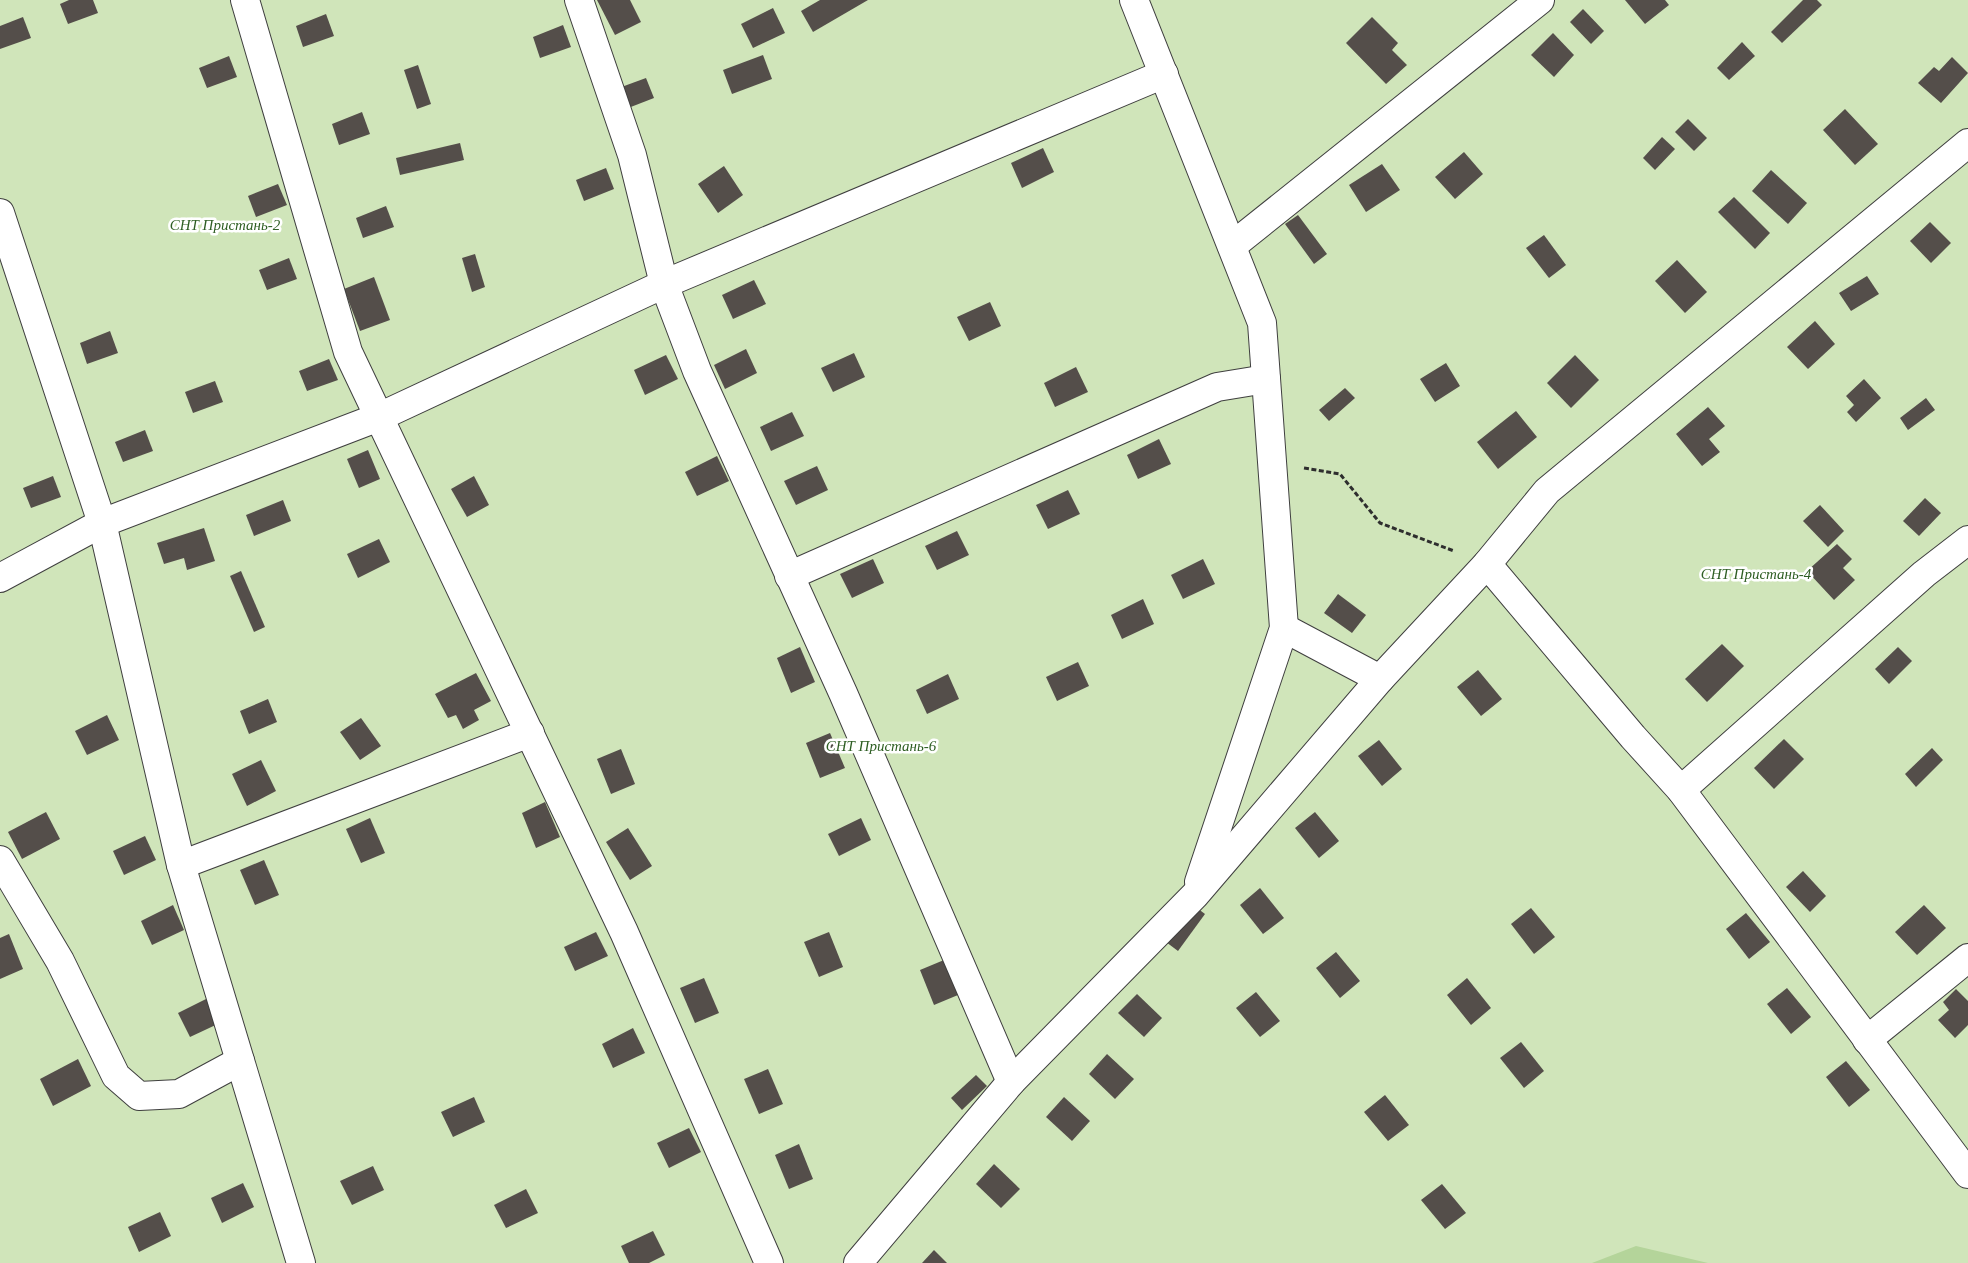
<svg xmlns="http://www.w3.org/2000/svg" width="1968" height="1263" viewBox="0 0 1968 1263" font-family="'Times New Roman',serif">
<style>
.green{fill:#d0e5ba}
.forest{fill:#b4d49a}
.building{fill:#544e4a}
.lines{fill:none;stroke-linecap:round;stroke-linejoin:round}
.minor-casing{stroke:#3f3f3f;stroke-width:30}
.path{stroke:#2e2e2e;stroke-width:3;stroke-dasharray:5 2.5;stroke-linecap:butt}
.minor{stroke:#fff;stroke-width:28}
.labels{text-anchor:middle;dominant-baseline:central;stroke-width:5;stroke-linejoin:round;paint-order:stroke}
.park-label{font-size:15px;font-style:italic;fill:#2e5e23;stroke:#fff}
</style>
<rect width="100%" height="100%" fill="#fdfaed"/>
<rect class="green" x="0" y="0" width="1968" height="1263"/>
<path class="forest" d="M1636,1246L1708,1263H1592Z"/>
<g class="building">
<path d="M69,0H93L98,13L68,24L60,4Z"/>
<path d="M597,0H630L641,22L615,35Z"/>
<path d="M820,0H868L813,32L801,11Z"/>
<path d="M1625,0H1665L1669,5L1645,24Z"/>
<path d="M1803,0H1817L1822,5L1782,43L1771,32Z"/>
<path d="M773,8L785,33L753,48L741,24Z"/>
<path d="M1583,9L1604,31L1591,44L1570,22Z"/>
<path d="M326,14L334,36L303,47L296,26Z"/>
<path d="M23,17L31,38L0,49V26Z"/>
<path d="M1372,17L1398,43L1392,50L1407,65L1386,84L1346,43Z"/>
<path d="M563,25L571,47L540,58L533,37Z"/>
<path d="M1553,33L1574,55L1554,77L1531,55Z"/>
<path d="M1742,42L1755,56L1729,80L1717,68Z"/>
<path d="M763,55L772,79L732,94L723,70Z"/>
<path d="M229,56L237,77L207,88L199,68Z"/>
<path d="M1952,57L1968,73L1941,103L1918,83L1934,67L1939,71Z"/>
<path d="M418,65L431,104L417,109L404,70Z"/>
<path d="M646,78L654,98L623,110L616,89Z"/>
<path d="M1845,109L1878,144L1855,165L1823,130Z"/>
<path d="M362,112L370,134L339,145L332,124Z"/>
<path d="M1688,119L1707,138L1694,151L1675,132Z"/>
<path d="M1662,137L1675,149L1655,170L1643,158Z"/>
<path d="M460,143L464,160L400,175L396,158Z"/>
<path d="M1043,148L1054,172L1022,188L1011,163Z"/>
<path d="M1464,152L1483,174L1455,199L1435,177Z"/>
<path d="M1382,164L1400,190L1366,212L1349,185Z"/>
<path d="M724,166L743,195L718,213L698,184Z"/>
<path d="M606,168L614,189L584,201L576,180Z"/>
<path d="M1771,170L1807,203L1788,224L1752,191Z"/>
<path d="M278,184L287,205L256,217L248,196Z"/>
<path d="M1734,197L1770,233L1755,249L1718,212Z"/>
<path d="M386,206L394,227L363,238L356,218Z"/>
<path d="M1298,215L1327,254L1314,264L1285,224Z"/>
<path d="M1930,222L1951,243L1931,263L1910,241Z"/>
<path d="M1544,235L1566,265L1549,278L1526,248Z"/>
<path d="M475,254L485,287L472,292L462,258Z"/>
<path d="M289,258L297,279L267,290L259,270Z"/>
<path d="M1677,260L1707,292L1685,313L1655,281Z"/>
<path d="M1867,276L1879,294L1851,311L1839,293Z"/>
<path d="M374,277L390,320L360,331L344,289Z"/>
<path d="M754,280L766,304L733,319L722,295Z"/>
<path d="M990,302L1001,326L969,341L957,317Z"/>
<path d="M1815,321L1835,344L1808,369L1787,347Z"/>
<path d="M110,331L118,353L87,364L80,343Z"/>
<path d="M746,349L757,373L725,389L714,365Z"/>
<path d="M854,353L865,377L833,392L821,368Z"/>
<path d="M666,355L678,379L645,395L634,370Z"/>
<path d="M1575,355L1599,380L1571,408L1547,383Z"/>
<path d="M329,359L338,380L307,391L299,371Z"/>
<path d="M1446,363L1460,386L1435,402L1420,379Z"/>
<path d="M1076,367L1088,392L1055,407L1044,383Z"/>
<path d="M1864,379L1881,398L1856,422L1847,412L1854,405L1846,396Z"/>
<path d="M215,381L223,402L193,413L185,392Z"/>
<path d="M1345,388L1355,398L1329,421L1319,410Z"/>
<path d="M1926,398L1935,410L1908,430L1900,418Z"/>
<path d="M1708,407L1725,426L1709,439L1720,452L1702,466L1676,434Z"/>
<path d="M1516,411L1537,437L1498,469L1477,442Z"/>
<path d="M792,412L804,436L771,451L760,427Z"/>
<path d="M145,430L153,451L123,462L115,442Z"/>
<path d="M1159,439L1171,464L1138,479L1127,455Z"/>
<path d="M368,450L380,479L359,488L347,459Z"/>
<path d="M717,456L729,481L697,496L685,472Z"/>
<path d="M817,466L828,490L796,505L784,481Z"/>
<path d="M53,476L61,497L31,508L23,488Z"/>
<path d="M474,476L489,505L467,517L451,489Z"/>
<path d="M1068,490L1080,514L1048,529L1036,505Z"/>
<path d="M1925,498L1941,513L1919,536L1903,521Z"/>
<path d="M283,500L291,521L254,536L246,515Z"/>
<path d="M1820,505L1844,531L1828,547L1803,521Z"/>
<path d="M204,528L215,561L187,570L184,558L164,564L157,543Z"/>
<path d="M957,531L969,555L937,570L925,546Z"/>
<path d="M379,539L390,562L358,578L347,554Z"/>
<path d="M1837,544L1852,559L1843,568L1855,580L1834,600L1807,571Z"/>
<path d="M873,559L884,583L852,598L840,574Z"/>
<path d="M1203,559L1215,584L1183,599L1171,575Z"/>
<path d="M241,571L265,627L254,632L230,576Z"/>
<path d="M1338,594L1366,615L1352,633L1324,613Z"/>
<path d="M1143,599L1154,624L1122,639L1111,615Z"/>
<path d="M1722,644L1744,666L1707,702L1685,679Z"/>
<path d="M800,647L815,682L791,693L777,658Z"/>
<path d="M1898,647L1912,661L1889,684L1875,669Z"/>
<path d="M1078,662L1089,686L1057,701L1046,677Z"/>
<path d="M1478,670L1502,699L1481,716L1457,687Z"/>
<path d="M476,673L491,701L474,710L479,720L463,729L456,715L448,718L435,694Z"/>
<path d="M948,674L959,699L927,714L916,690Z"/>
<path d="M268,699L277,722L249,734L240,711Z"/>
<path d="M107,715L119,740L87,755L75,731Z"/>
<path d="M361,718L381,746L360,760L340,732Z"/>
<path d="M830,733L845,768L820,778L806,743Z"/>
<path d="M1784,739L1804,759L1774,789L1754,768Z"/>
<path d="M1379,740L1402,769L1382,786L1358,756Z"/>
<path d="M1932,748L1943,760L1916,787L1905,774Z"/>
<path d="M621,749L635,784L611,794L597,759Z"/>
<path d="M261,760L276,791L247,806L232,774Z"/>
<path d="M545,802L560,837L536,848L522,813Z"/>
<path d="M46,812L60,839L22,859L8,832Z"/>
<path d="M1315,812L1339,841L1319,858L1295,828Z"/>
<path d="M370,818L385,853L361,863L346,829Z"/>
<path d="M861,818L871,840L839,856L828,834Z"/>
<path d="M628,828L652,866L630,880L606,842Z"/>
<path d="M145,836L156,860L124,875L113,851Z"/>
<path d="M264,860L279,895L255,905L240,870Z"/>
<path d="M1803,871L1826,896L1810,912L1786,887Z"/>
<path d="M1260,888L1284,918L1263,934L1240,905Z"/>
<path d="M173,905L184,930L152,945L141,921Z"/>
<path d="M1193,905L1205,914L1178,951L1166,942Z"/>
<path d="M1924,905L1946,928L1917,955L1895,932Z"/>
<path d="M1531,908L1555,937L1534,954L1511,924Z"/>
<path d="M1746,913L1770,942L1749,959L1726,929Z"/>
<path d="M596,932L608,956L575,971L564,947Z"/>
<path d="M829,932L843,967L819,977L804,942Z"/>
<path d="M9,934L23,969L0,979V938Z"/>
<path d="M1336,952L1360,981L1340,998L1316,968Z"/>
<path d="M944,960L958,995L934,1005L920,970Z"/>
<path d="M704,978L719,1013L695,1023L680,988Z"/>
<path d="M1467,978L1491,1008L1471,1025L1447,995Z"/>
<path d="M1787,988L1811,1017L1791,1034L1767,1004Z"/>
<path d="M1956,989L1968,1001V1025L1955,1038L1938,1020L1949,1010L1943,1002Z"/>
<path d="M1256,992L1280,1021L1260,1037L1236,1008Z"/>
<path d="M1137,994L1162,1018L1144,1037L1118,1013Z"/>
<path d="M210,997L222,1022L190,1037L178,1013Z"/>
<path d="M633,1028L645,1053L613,1068L602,1044Z"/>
<path d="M1521,1042L1544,1071L1524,1088L1500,1058Z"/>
<path d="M1107,1054L1134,1079L1115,1099L1089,1074Z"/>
<path d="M78,1059L91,1086L53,1106L40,1079Z"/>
<path d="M1846,1061L1870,1090L1849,1107L1826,1077Z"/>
<path d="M768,1069L783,1104L759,1114L744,1079Z"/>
<path d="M976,1075L987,1086L962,1110L951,1098Z"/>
<path d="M1385,1095L1409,1125L1388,1141L1364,1112Z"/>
<path d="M474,1097L485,1122L453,1137L441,1112Z"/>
<path d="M1064,1097L1090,1121L1072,1141L1046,1117Z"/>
<path d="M689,1128L701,1152L669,1168L657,1143Z"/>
<path d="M799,1144L813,1179L789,1189L775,1155Z"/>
<path d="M994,1164L1020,1189L1001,1208L976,1184Z"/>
<path d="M373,1166L384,1190L352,1205L340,1181Z"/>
<path d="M243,1183L254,1207L222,1223L211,1198Z"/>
<path d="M1442,1184L1466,1213L1445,1229L1421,1200Z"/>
<path d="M526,1189L538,1213L506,1228L494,1205Z"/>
<path d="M160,1212L171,1236L139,1252L128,1227Z"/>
<path d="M653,1231L665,1255L649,1263H629L621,1246Z"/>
<path d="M934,1250L947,1263H922Z"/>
</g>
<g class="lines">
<g class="minor-casing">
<g id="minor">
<path d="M245,0L348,352L624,932L769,1263"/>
<path d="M579,0L632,155L664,284L697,371L843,693L1011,1082"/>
<path d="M1134,0L1262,323L1284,628L1199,882"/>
<path d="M0,213L102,523L181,865L301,1263"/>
<path d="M1232,246L1540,0"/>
<path d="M1487,564L1547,491L1968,143"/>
<path d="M789,576L1217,387L1266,379"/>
<path d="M0,578L102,523L379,417L664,284L1164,74"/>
<path d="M1284,628L1380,679"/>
<path d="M1681,790L1924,574L1968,540"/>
<path d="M0,860L60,961L116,1076L139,1096L179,1094L240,1061"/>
<path d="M181,865L530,733"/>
<path d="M1867,1040L1968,958"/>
<path d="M858,1263L1011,1082L1195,895L1380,679L1487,564L1633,737L1681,790L1968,1174"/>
</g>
</g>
<path class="path" d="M1304,468L1340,474L1380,523L1454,551"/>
<use href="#minor" class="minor"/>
</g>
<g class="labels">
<g class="park-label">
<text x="225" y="225">СНТ Пристань-2</text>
<text x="1756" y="574">СНТ Пристань-4</text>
<text x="881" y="746">СНТ Пристань-6</text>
</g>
</g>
</svg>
